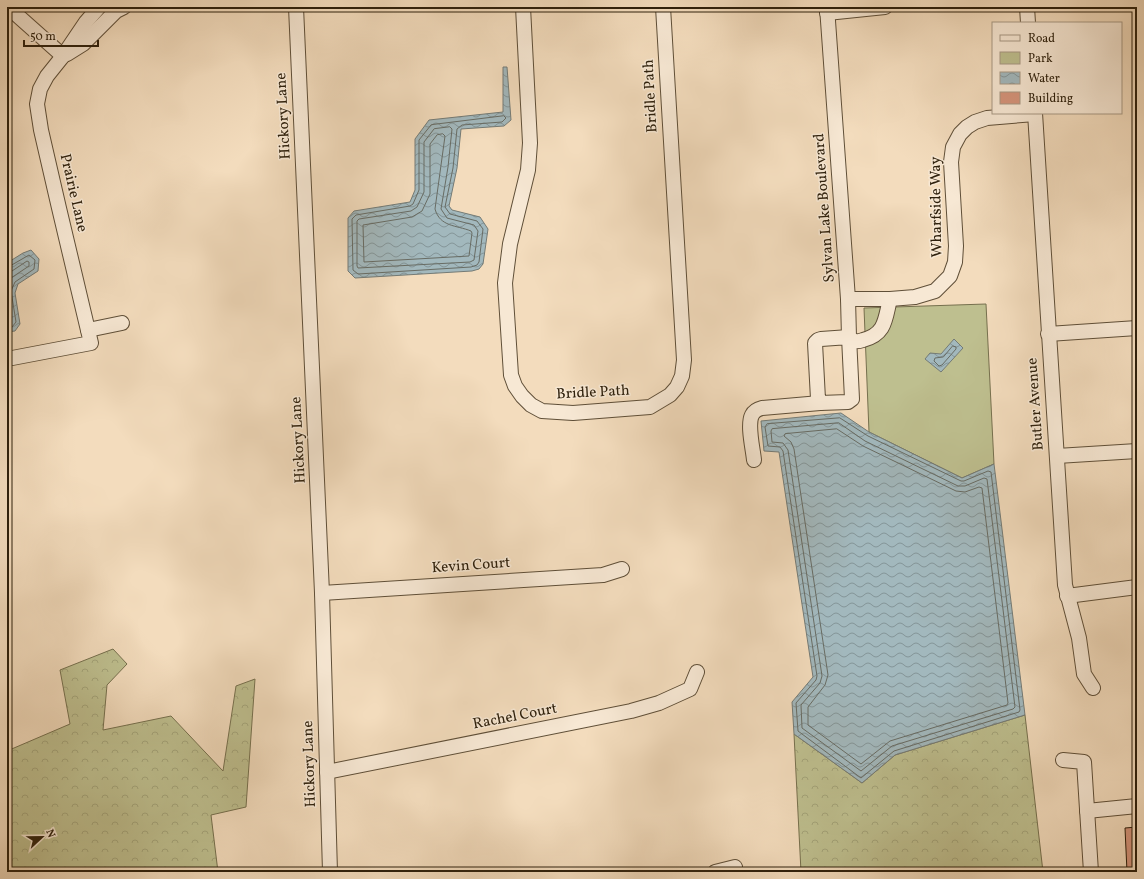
<svg xmlns="http://www.w3.org/2000/svg" width="1144" height="879" viewBox="0 0 1144 879" font-family="Vollkorn,serif">
<style>
.green{fill:#bebf8f;stroke:#76704e}
.forest{fill:url(#forest-crowns);stroke:#76704e}
.water{fill:url(#water-waves);stroke:#747b76}
.lines{fill:none;stroke-linecap:round;stroke-linejoin:round}
.shore{stroke:#686c64;stroke-width:1}
.building{fill:#d4947b;stroke:#2e200c}
.minor-casing{stroke:#5f4f38;stroke-width:16}
.minor{stroke:#f7e8d4;stroke-width:14}
.labels{text-anchor:middle;dominant-baseline:central;stroke-width:3;stroke-linejoin:round;paint-order:stroke}
.street-label{font-size:15px;fill:#2e200c;stroke:#f7e8d4}
</style>
<defs>
<pattern id="forest-crowns" width="20" height="18" patternUnits="userSpaceOnUse"><rect width="20" height="18" fill="#bebf8f"/><path d="M2 6a3 3 0 1 1 6 0M12 15a3 3 0 1 1 6 0" fill="none" stroke="#a4a47a"/></pattern>
<pattern id="water-waves" width="16" height="10" patternUnits="userSpaceOnUse"><rect width="16" height="10" fill="#a2b8bd"/><path d="M0 5q4-4 8 0t8 0" fill="none" stroke="#849598"/></pattern>
</defs>
<rect width="100%" height="100%" fill="#f3dcbd"/>
<filter id="stains"><feTurbulence type="fractalNoise" baseFrequency=".005" numOctaves="4"/><feColorMatrix values="0 0 0 0 .2 0 0 0 0 .09 0 0 0 0 .02 0 0 0 .5 -.17"/></filter>
<radialGradient id="worn" r=".72"><stop offset=".6" stop-color="#630" stop-opacity="0"/><stop offset="1" stop-color="#630" stop-opacity=".3"/></radialGradient>
<path class="green" d="M986,304L994,464L962,478L869,432L864,308Z"/>
<g class="forest">
<path d="M113,649L127,664L107,685L103,730L171,716L223,771L236,686L255,679L246,807L211,815L218,872H7V751L70,724L60,670Z"/>
<path d="M1025,715L1043,872H801L794,734L862,783L895,755Z"/>
</g>
<g class="water">
<path d="M503,67H507L511,120L504,126L461,129L457,168L449,206L452,210L480,217L488,229L483,264L479,269L472,271L355,278L348,271V218L354,211L410,202L415,190V139L429,120L503,112Z"/>
<path d="M31,250L39,259L38,271L18,284L15,293L20,324L15,331L7,332V263L23,253Z"/>
<path d="M954,339L963,348L941,372L925,359L930,353L941,354Z"/>
<path d="M841,413L869,432L962,478L994,464L1025,715L895,755L862,783L794,734L792,702L813,677L779,452L764,451L761,421Z"/>
</g>
<g class="lines">
<g class="shore">
<path d="M504,116L506,118L502,122L462,125L457,129L453,168L445,207L450,214L477,221L483,229L479,262L477,265L471,267L358,274L353,270L352,219L356,215L410,206L413,204L419,190V140L431,125Z"/>
<path d="M450,127L452,129L448,167L441,209L447,218L474,225L478,231L474,260L470,262L358,268L357,266V221L359,219L411,211L417,207L424,192V142L434,129Z"/>
<path d="M443,134L445,136L435,209C440,227 456,225 471,231L472,233L469,256L364,262L363,225L412,217L422,211L430,194V144L437,135Z"/>
<path d="M7,266H10L29,255L35,260L34,269L15,282L11,291L16,322L12,327L7,328"/>
<path d="M7,272L12,271L27,261L29,262V266L11,278L7,288"/>
<path d="M953,346L956,347V349L942,365L939,366L934,361L935,358L943,357Z"/>
<path d="M840,418L868,436L961,481H964L988,471L991,472L1020,710L1019,712L894,751L861,778L798,731L796,703L816,680L817,676L783,451L780,447L768,446L765,427L767,424Z"/>
<path d="M839,423L865,441L958,486H965L984,478L987,479L1015,707L1013,709L892,746L861,771L802,728L801,705L820,683L822,676L788,450L783,443L772,442L771,431L772,429Z"/>
<path d="M837,429L863,446L956,491L965,492L979,487L982,488L1008,703L1007,705L890,741L861,764L808,725V707L825,685L828,675L794,449L791,442L784,436L785,434Z"/>
</g>
</g>
<path class="building" d="M1137,827V872H1127L1125,828Z"/>
<g class="lines">
<g class="minor-casing">
<g id="minor">
<path d="M8,7L63,56"/>
<path d="M296,7L322,593L330,872"/>
<path d="M523,7L530,143L528,170L510,244L505,283L511,375L515,386L522,396L531,405L542,411L573,413L650,407L670,395L677,387L682,376L684,360L663,7"/>
<path d="M827,7L848,299L849,337C854,342 857,342 863,340C886,334 885,319 890,299"/>
<path d="M1027,7L1028,23"/>
<path d="M827,13L885,7"/>
<path d="M67,54L83,44L116,11L124,7"/>
<path d="M1035,113L1065,585L1079,638L1084,674L1093,688"/>
<path d="M848,299H890L915,297L935,291L950,276L955,262L956,246L951,162L953,147L960,134L967,127L975,122L987,118L1035,114"/>
<path d="M88,330L122,323"/>
<path d="M1048,334L1137,328"/>
<path d="M849,337L852,399L848,402L820,403L818,399L815,343L818,340L821,339Z"/>
<path d="M7,359L91,343L59,208L41,130L37,104L40,89L47,76L63,56L86,22L99,7"/>
<path d="M1057,456L1137,451"/>
<path d="M754,460C753,449 747,425 752,415C754,411 758,409 762,408L820,403"/>
<path d="M322,593L603,575L622,569"/>
<path d="M1067,596L1137,587"/>
<path d="M1063,760L1084,762L1091,872"/>
<path d="M327,772L631,711L659,703L690,689L697,672"/>
<path d="M1087,811L1137,806"/>
<path d="M715,872L735,867"/>
</g>
</g>
<use href="#minor" class="minor"/>
</g>
<g class="labels">
<g class="street-label">
<text transform="translate(651 96) rotate(-93)">Bridle Path</text>
<text transform="translate(284 116) rotate(-93)">Hickory Lane</text>
<text transform="translate(73 193) rotate(77)">Prairie Lane</text>
<text transform="translate(937 207) rotate(-91)">Wharfside Way</text>
<text transform="translate(825 208) rotate(-94)">Sylvan Lake Boulevard</text>
<text transform="translate(593 393) rotate(-3)">Bridle Path</text>
<text transform="translate(1036 404) rotate(-94)">Butler Avenue</text>
<text transform="translate(299 440) rotate(-93)">Hickory Lane</text>
<text transform="translate(471 566) rotate(-4)">Kevin Court</text>
<text transform="translate(515 717) rotate(-11)">Rachel Court</text>
<text transform="translate(310 764) rotate(-92)">Hickory Lane</text>
</g>
</g>
<rect width="1144" height="879" fill="none" stroke="#f3dcbd" stroke-width="24"/>
<rect x="8" y="8" width="1128" height="863" fill="none" stroke="#2e200c" stroke-width="2"/>
<rect x="12" y="12" width="1120" height="855" fill="none" stroke="#2e200c"/>
<rect x="992" y="22" width="130" height="92" fill="#f7e8d4" stroke="#a79884"/>
<rect x="1000" y="35" width="20" height="6" fill="#f7e8d4" stroke="#a79884"/>
<text x="1028" y="42" font-size="12" fill="#2e200c">Road</text>
<rect x="1000" y="52" width="20" height="12" fill="#bebf8f" stroke="#a79884"/>
<text x="1028" y="62" font-size="12" fill="#2e200c">Park</text>
<rect x="1000" y="72" width="20" height="12" fill="url(#water-waves)" stroke="#a79884"/>
<text x="1028" y="82" font-size="12" fill="#2e200c">Water</text>
<rect x="1000" y="92" width="20" height="12" fill="#d4947b" stroke="#a79884"/>
<text x="1028" y="102" font-size="12" fill="#2e200c">Building</text>
<g transform="translate(42 837) rotate(68)" stroke="#f7e8d4" stroke-width="3" paint-order="stroke">
<path d="M0-3L7 15L0 10L-7 15Z" fill="#2e200c"/>
<text y="-6" font-size="11" font-weight="bold" text-anchor="middle" fill="#2e200c">N</text>
</g>
<path d="M24 40v6h74v-6" fill="none" stroke="#2e200c" stroke-width="2"/>
<text x="30" y="40" font-size="12" fill="#2e200c" stroke="#f7e8d4" stroke-width="3" paint-order="stroke">50 m</text>
<rect width="100%" height="100%" filter="url(#stains)"/>
<rect width="100%" height="100%" fill="url(#worn)"/>
</svg>
